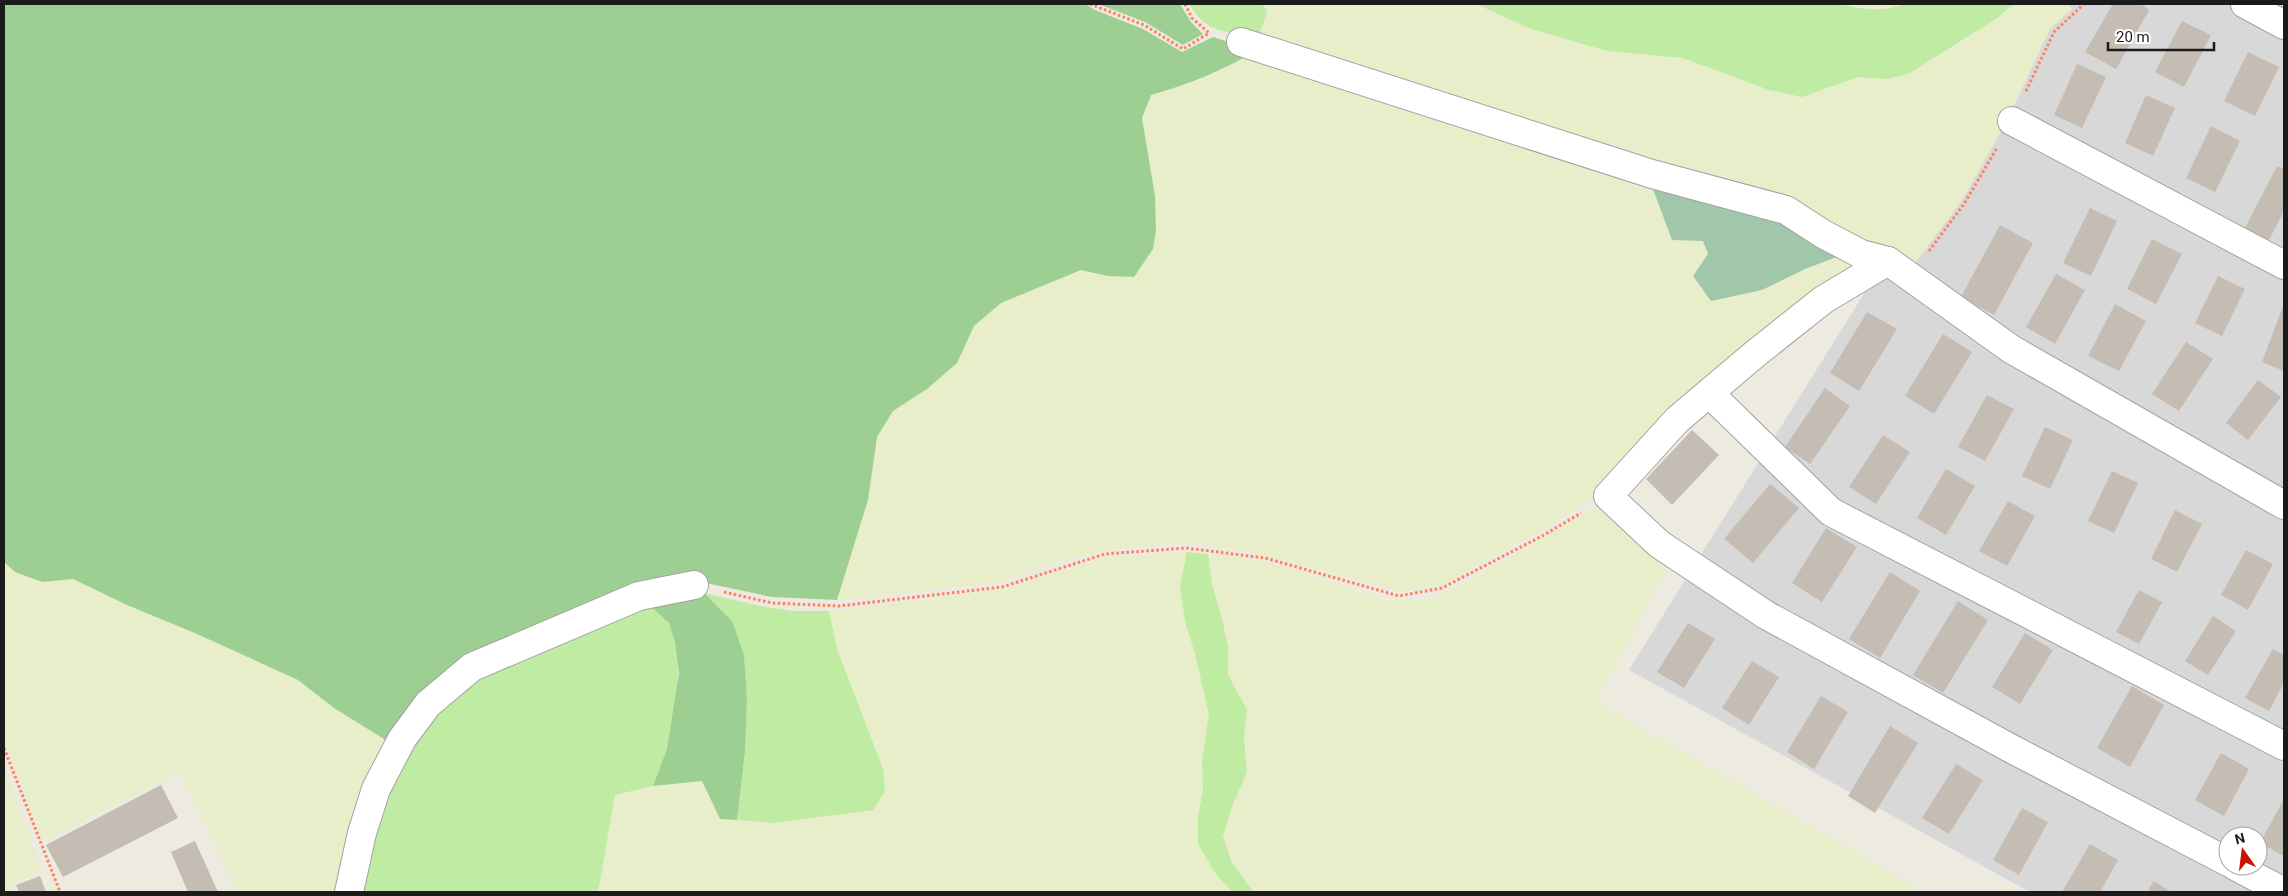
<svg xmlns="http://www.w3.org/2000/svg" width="2288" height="896" viewBox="0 0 2288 896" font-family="Roboto,sans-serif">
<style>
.residential{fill:#d9d8d8;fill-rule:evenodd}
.farmland{fill:#e7eec9}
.grass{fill:#bfeba2}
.forest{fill:#9ecf92}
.cemetery{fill:#a0c7aa}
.building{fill:#c5bdb3}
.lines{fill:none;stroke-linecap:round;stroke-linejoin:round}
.street-casing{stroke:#a2a2a2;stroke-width:30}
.path{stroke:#ff7f5f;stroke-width:3;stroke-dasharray:2.5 2.5;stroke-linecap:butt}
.street{stroke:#fff;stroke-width:28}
</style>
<rect width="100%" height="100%" fill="#edeae0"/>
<path class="residential" d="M2045,4H2284V892H2030L1629,670ZM2228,836H2258V866H2228Z"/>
<g class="farmland">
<path d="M1263,4H1476L1531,29L1607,51L1683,58L1769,90L1802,97L1858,77L1887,79L1997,18L2014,4H2067L2072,9L2050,29L2008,119L1961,202L1910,270L1258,39L1267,12Z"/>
<path d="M1839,4H1904L1892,9L1855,8Z"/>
<path d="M1256,51L1650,181L1703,240L1708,254L1805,269L1842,255L1870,265L1603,493L1542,530L1440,586L1400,591L1239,550L1185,542L1104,550L1046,566L1000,582L837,600L868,500L877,437L893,411L927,389L957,363L974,326L1001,303L1081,270L1108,276L1155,196L1142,118L1151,95L1191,83L1225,68Z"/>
<path d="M1609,500L1668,563L1596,702L1924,892H1253L1232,863L1223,836L1231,809L1247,772L1244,738L1247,710L1228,675V648L1222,618L1212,585L1208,554L1248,558L1295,570L1385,600H1427L1456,588Z"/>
<path d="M1187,552L1180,586L1185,621L1195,654L1209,714L1202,761L1203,790L1198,817L1216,874L1232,892H598L615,795L653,786L702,781L720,819L772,823L873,810L829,611L1006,589L1109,557Z"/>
<path d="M4,562L15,573L41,582L73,579L127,605L197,634L298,680L334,708L392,744L339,892H237L180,772L43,841L4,740Z"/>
<path d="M4,766L42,871L11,886L13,892H4Z"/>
</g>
<g class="grass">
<path d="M1189,4H1263L1267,12L1258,39C1226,29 1208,36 1189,4Z"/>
<path d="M1476,4H1839C1860,9 1884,13 1904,4H2014L1997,18L1910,73L1887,79L1858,77L1802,97L1769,90L1683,58L1607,51L1531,29Z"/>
<path d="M1187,552L1208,554L1212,585L1222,618L1228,648V675L1247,710L1244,738L1247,772L1231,809L1223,836L1232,863L1253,892H1232L1216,874L1198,844V817L1203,790L1202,761L1209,714L1195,654L1185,621L1180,586Z"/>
<path d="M704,593L765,607L794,611H829L837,649L883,769L885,791L873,810L772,823L737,820L745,752L747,698L744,655Z"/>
<path d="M646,602C653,608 663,615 668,623C686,648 676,721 667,750C663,762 657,774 653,786L615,795L598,892H358L389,780L435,711L470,679Z"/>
</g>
<g class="forest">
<path d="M4,4H1085L1095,10L1143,29L1182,52L1213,37L1256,51C1221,71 1190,84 1151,95L1142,118L1155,196L1156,231L1153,249L1134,277L1108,276L1081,270L1001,303L974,326L957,363L927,389L893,411L877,437L868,500L837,600L772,597L696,581L499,650L392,744L334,708L298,680L197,634L127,605L73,579L42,582L15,572L4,562Z"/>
<path d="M1098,4H1180L1191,22L1203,34L1183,45L1145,22Z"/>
<path d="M704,593L732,621L744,655L747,698L745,752L737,820L720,819L702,781L653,786L667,749L679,673L675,642L669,623L646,602Z"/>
</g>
<path class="cemetery" d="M1650,181L1759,210L1842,255L1805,269L1762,290L1711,301L1693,276L1708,254L1703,241L1672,240Z"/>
<g class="building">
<path d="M2113,4H2141L2149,10L2116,69L2085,52Z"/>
<path d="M2182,21L2211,35L2184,87L2155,72Z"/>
<path d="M2248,52L2279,67L2255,116L2224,101Z"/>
<path d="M2077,64L2106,77L2082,128L2054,115Z"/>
<path d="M2146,95L2175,108L2153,156L2125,143Z"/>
<path d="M2211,126L2240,141L2215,192L2186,178Z"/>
<path d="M2277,166L2284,169V211L2268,242L2244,230Z"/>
<path d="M2090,208L2117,221L2091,276L2063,263Z"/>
<path d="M2000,225L2033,243L1994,315L1961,297Z"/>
<path d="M2152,239L2182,254L2156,304L2127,289Z"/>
<path d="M2056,274L2085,290L2055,344L2026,327Z"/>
<path d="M2218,276L2245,289L2222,336L2195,323Z"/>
<path d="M2115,304L2146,321L2119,371L2088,356Z"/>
<path d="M2284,304V371L2262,362Z"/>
<path d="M1867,312L1897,329L1859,391L1830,373Z"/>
<path d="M1943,334L1972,352L1934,414L1905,396Z"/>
<path d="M2186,342L2213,359L2179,411L2152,394Z"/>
<path d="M2258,380L2281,397L2248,440L2226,423Z"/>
<path d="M1825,388L1850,406L1810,464L1785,447Z"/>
<path d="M1987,395L2014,409L1985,461L1958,447Z"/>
<path d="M2045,427L2073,440L2050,489L2022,476Z"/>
<path d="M1692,430L1719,455L1672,505L1646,479Z"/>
<path d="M1883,435L1910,452L1876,504L1849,487Z"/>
<path d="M1946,469L1975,486L1946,535L1917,518Z"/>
<path d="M2112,471L2138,483L2114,533L2088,521Z"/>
<path d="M1770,484L1799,508L1753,563L1724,539Z"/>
<path d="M2008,501L2035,516L2007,566L1979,551Z"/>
<path d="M2175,510L2202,524L2177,572L2151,559Z"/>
<path d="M1826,528L1857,547L1822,602L1792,583Z"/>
<path d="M2246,550L2273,564L2248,610L2221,595Z"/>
<path d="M1890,572L1920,591L1880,658L1849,639Z"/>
<path d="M2139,590L2162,602L2139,644L2116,632Z"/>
<path d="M1958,601L1988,620L1943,693L1913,675Z"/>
<path d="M2213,616L2236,631L2208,675L2185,661Z"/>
<path d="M1688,623L1715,639L1684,688L1657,672Z"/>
<path d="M2025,633L2053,650L2020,704L1992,687Z"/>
<path d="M2273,649L2284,655V683L2269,711L2245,698Z"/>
<path d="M1752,661L1779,677L1749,725L1722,708Z"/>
<path d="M2132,686L2164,705L2130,767L2097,748Z"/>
<path d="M1821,696L1848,712L1814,769L1787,752Z"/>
<path d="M1890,726L1918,743L1875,813L1848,796Z"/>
<path d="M2221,753L2249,769L2224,816L2195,800Z"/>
<path d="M1956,764L1983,780L1949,834L1922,818Z"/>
<path d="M161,785L178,818L63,877L46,845Z"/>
<path d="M2284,799V856L2260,843Z"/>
<path d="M2022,808L2048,822L2019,875L1993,860Z"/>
<path d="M195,841L218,892H188L171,852Z"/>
<path d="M2090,844L2118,860L2100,892H2062Z"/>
<path d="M40,876L46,892H19L16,885Z"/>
<path d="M2154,881L2171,892H2147Z"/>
</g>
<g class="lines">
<g class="street-casing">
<g id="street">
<path d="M2245,4L2284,25"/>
<path d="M1241,42L1652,174L1786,210L1823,234L1861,254L1888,261L2011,349L2284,505"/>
<path d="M2012,121L2284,265"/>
<path d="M1888,261L1823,300L1755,354L1677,420L1608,496L1659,544L1766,615L2010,748L2228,862"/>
<path d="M1709,393L1831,512L2284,746"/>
<path d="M2235,866L2284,892"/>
<path d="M349,892L362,833L376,789L402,739L428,704L472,667L639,596L694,585"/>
</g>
</g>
<g class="path">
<path d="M1090,4L1144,25L1183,49L1209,33"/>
<path d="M1185,4L1192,18L1209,33"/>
<path d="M2026,91L2054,32L2084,4"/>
<path d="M1929,251L1964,204L1997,148"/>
<path d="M724,592L772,603L839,606L1002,587L1105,554L1186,548L1265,558L1399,596L1442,588L1544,535L1581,513"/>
<path d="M4,748L60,892"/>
</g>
<use href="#street" class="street"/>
</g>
<rect width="2288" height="896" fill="none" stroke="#1b1b1b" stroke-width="10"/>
<g transform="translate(2243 851) rotate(346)"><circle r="24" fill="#ffffff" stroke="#a4a4a4"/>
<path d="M0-4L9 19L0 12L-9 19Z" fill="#c61400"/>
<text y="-8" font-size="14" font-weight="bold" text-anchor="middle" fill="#1b1b1b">N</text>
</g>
<path d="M2108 42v8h106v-8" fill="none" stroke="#1b1b1b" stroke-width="2.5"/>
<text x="2116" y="42" font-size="15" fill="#1b1b1b" stroke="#ffffff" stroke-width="4" paint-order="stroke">20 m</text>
</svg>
